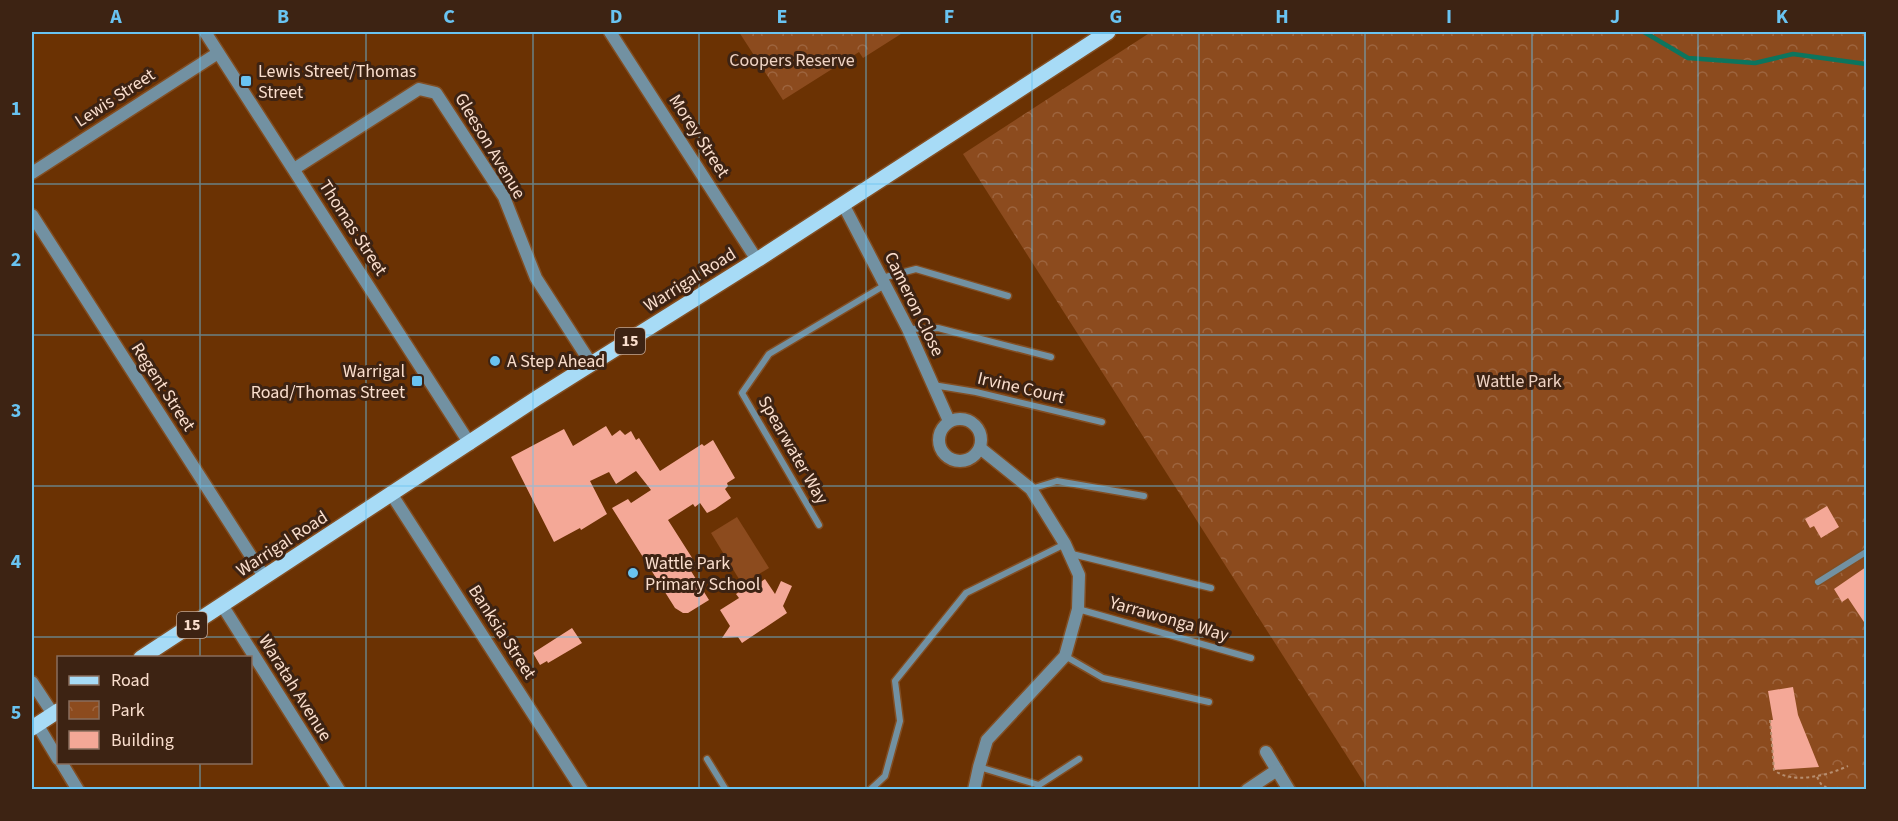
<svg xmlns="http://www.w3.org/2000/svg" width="1898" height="821" viewBox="0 0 1898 821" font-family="'Source Sans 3',sans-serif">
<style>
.park{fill:url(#park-crowns)}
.garden{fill:#8c4b1e}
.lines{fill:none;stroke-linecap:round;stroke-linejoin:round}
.stream{stroke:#0c755e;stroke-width:4.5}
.building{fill:#f4a897}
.service-casing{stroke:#824e23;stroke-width:9}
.minor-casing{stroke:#824e23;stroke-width:15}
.primary-casing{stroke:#824e23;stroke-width:18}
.path{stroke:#b78e6f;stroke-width:2;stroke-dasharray:3 3;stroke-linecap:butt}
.service{stroke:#7291a2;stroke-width:6}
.minor{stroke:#7291a2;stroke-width:12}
.primary{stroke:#a7dbf6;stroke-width:15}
.grid{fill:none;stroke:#69c3f1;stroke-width:1.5;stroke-opacity:0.55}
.poi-dot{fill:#69c3f1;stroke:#3d2313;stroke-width:2}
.labels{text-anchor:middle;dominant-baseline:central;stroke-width:6;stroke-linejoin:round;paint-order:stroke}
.shield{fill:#3d2313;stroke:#c1a695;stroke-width:1.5}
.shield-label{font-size:16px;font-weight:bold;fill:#fadecd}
.park-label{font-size:18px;fill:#efd3c3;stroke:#3d2313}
.poi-label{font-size:18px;fill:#fadecd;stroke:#3d2313;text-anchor:start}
.street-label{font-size:18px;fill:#fadecd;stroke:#3d2313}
.neatline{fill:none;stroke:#69c3f1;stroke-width:2}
.grid-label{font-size:20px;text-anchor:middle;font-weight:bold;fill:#69c3f1}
</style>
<defs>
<pattern id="park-crowns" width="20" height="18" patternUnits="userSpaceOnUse" patternTransform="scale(1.5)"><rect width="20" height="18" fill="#8c4b1e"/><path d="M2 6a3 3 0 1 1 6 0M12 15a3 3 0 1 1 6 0" fill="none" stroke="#9d643e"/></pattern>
</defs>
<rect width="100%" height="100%" fill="#6b3203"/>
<g class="park">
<path d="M739,32H904L863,58L859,52L783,100Z"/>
<path d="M1151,32H1866V789H1368L963,154Z"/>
</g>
<path class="garden" d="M737,517L769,568L742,584L711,533Z"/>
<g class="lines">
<path class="stream" d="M1644,32L1688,58L1755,63L1793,54L1866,64"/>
</g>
<g class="building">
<path d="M606,426L612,436L620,430L625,435L631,431L636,440L639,438L660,471L702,444L704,446L713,440L735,478L727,483L728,486L725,489L731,498L715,509L707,513L700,503L695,507L693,504L668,520L696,564L693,565L695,568L691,571L709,600L688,613H683L675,608L612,508L628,499L631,503L651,490L636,471L616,484L609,472L590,481L607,514L581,530L580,528L554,542L511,457L564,429L573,446Z"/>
<path d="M1827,506L1839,527L1821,538L1814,526L1810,528L1805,519Z"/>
<path d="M1866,567V625L1848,598L1842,602L1834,589Z"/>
<path d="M765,579L775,594L781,581L792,586L783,606L787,613L742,643L738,637L722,638L730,626L720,610L739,598L736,594L745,588L747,591Z"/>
<path d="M572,628L582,643L548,663L547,661L540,665L533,653Z"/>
<path d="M1793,687L1798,715L1819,767L1774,770L1770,720H1773L1768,691Z"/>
</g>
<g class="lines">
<g class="service-casing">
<g id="service">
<path d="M882,278L916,269L1008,296"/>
<path d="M908,329L938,328L1051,357"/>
<path d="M933,385L976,392L1102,422"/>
<path d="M1031,489L1057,481L1144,496"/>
<path d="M819,525L742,393L769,354L885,285"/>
<path d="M1072,554L1211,588"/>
<path d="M1818,582L1866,552"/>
<path d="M1078,609L1251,658"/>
<path d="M1065,656L1103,678L1209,702"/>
<path d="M707,759L726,790"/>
<path d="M979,767L1039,785L1079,759"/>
<path d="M870,790L885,776L900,721L895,681L966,593L1065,544"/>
</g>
</g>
<g class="minor-casing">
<g id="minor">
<path d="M205,32L470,444"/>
<path d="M610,32L757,260"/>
<path d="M294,169L419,89L436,93L504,197L536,278L592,365"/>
<path d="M32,173L218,53"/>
<path d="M843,204L908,329L949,421"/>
<path d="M32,215L265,578"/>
<circle cx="960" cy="440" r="21"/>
<path d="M392,495L582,790"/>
<path d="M222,605L339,790"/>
<path d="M32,682L53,714"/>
<path d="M37,724L58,759"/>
<path d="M1266,752L1289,790"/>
<path d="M61,762L78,790"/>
<path d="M974,790L979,767L987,740L1065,656L1078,609L1079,575L1065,544L1031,489L980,448"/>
<path d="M1247,790L1277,770"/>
</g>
</g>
<g class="primary-casing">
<g id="primary">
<path d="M141,658L537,398L757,260L1108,32"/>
<path d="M32,728L58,711"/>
</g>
</g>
<g class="path">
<path d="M1770,720L1774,770C1792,785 1829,775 1848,766"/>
<path d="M1817,777L1821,784L1830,790"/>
</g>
<use href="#service" class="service"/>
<use href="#minor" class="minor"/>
<use href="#primary" class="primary"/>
</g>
<path class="grid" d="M200,32V658M366,32V790M533,32V790M699,32V790M866,32V790M1032,32V790M1199,32V790M1365,32V790M1532,32V790M1698,32V790M32,184H1866M32,335H1866M32,486H1866M32,637H1866M200,762V790"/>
<g class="poi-dot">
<rect x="240" y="75" width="12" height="12" rx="3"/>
<circle cx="495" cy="361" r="6"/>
<rect x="411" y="375" width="12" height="12" rx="3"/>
<circle cx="633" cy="573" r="6"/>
</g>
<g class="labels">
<g class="shield">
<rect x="615" y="328" width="30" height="26" rx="4.5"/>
<rect x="177" y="612" width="30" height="26" rx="4.5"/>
</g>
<g class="shield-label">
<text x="630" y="341">15</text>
<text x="192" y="625">15</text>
</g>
<g class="park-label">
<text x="792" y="60">Coopers Reserve</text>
<text x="1519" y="381">Wattle Park</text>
</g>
<g class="poi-label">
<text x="258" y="71">Lewis Street/Thomas<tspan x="258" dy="21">Street</tspan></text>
<text x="507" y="361">A Step Ahead</text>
<text x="405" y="371" text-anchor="end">Warrigal<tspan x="405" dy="21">Road/Thomas Street</tspan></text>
<text x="645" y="563">Wattle Park<tspan x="645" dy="21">Primary School</tspan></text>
</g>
<g class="street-label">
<text transform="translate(115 98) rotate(-33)">Lewis Street</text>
<text transform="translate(699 136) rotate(57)">Morey Street</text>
<text transform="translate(490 146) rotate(59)">Gleeson Avenue</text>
<text transform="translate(353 228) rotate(57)">Thomas Street</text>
<text transform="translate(690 280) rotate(-32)">Warrigal Road</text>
<text transform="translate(914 304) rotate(64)">Cameron Close</text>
<text transform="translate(163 387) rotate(57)">Regent Street</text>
<text transform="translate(1021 388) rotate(13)">Irvine Court</text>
<text transform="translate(793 450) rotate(60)">Spearwater Way</text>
<text transform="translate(282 544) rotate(-33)">Warrigal Road</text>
<text transform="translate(1169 619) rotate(16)">Yarrawonga Way</text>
<text transform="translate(502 632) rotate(57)">Banksia Street</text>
<text transform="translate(295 688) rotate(58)">Waratah Avenue</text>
</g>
</g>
<rect width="1898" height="821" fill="none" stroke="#3d2313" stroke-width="66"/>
<rect x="57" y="656" width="195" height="108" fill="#3d2313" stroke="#896e5d" stroke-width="1.5"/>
<rect x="69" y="676" width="30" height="9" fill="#a7dbf6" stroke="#896e5d" stroke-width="1.5"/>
<text x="111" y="686" font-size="18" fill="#fadecd">Road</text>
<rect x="69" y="701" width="30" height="18" fill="url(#park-crowns)" stroke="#896e5d" stroke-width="1.5"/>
<text x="111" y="716" font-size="18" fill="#fadecd">Park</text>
<rect x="69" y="731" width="30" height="18" fill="#f4a897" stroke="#896e5d" stroke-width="1.5"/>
<text x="111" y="746" font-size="18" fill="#fadecd">Building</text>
<rect x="33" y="33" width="1832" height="755" class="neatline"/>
<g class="grid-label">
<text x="116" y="23">A</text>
<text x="283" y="23">B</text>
<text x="449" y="23">C</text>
<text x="616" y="23">D</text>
<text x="782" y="23">E</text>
<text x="949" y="23">F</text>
<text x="1116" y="23">G</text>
<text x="1282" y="23">H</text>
<text x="1449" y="23">I</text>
<text x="1615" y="23">J</text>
<text x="1782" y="23">K</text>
<text x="16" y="115">1</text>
<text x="16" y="266">2</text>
<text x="16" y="417">3</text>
<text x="16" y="568">4</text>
<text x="16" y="719">5</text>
</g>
</svg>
